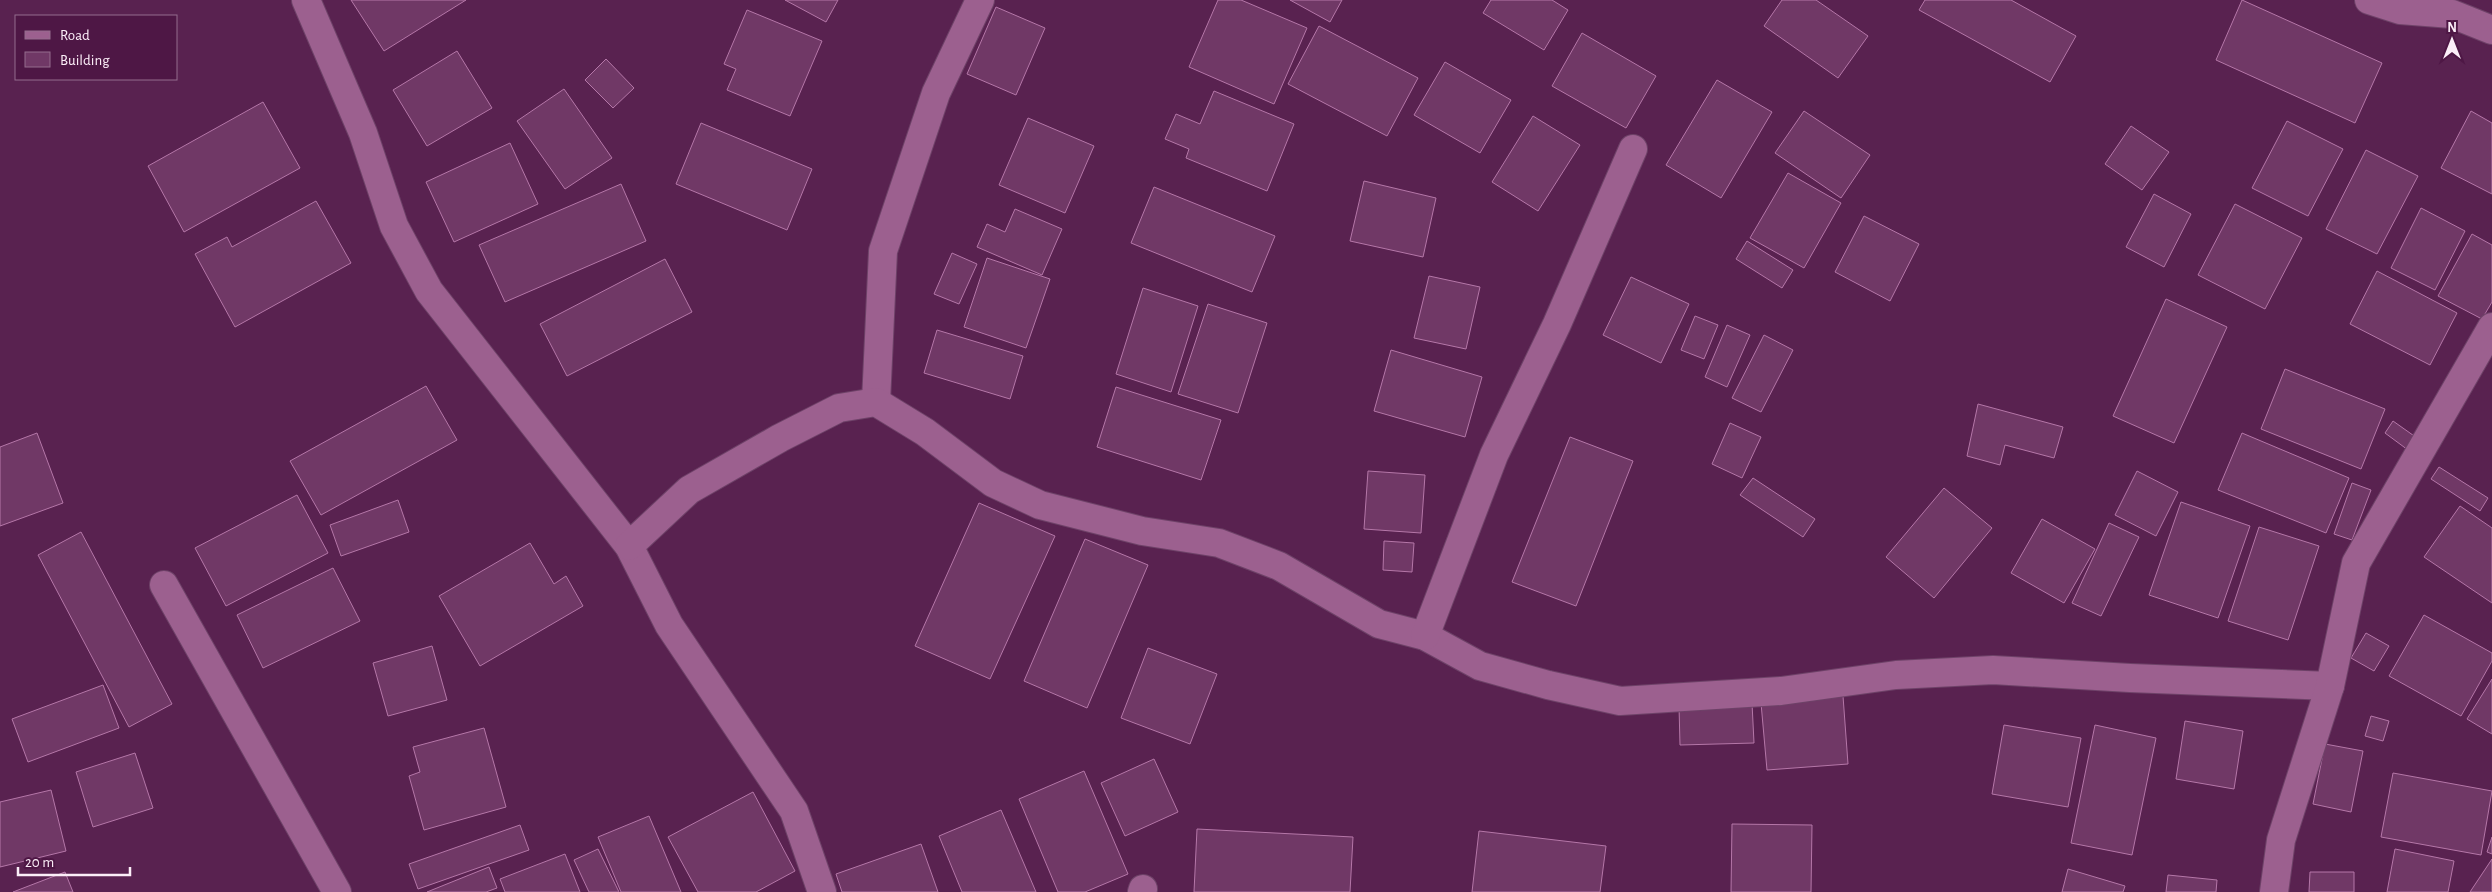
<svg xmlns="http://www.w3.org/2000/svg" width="2492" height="892" viewBox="0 0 2492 892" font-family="'Alegreya Sans',sans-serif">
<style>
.building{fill:#703866;stroke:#b577a8}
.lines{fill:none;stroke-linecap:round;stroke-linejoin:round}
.minor-casing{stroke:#6e4268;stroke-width:30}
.minor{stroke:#9c608f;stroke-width:28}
</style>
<rect width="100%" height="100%" fill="#592250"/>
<g class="building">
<path d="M351,0H466L384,51Z"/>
<path d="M785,0H838L826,22Z"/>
<path d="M1218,0H1241L1307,28L1274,104L1189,67Z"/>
<path d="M1290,0H1342L1330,22Z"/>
<path d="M1491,0H1552L1568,10L1544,50L1483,13Z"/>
<path d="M1782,0H1816L1868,36L1838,78L1764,26Z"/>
<path d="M1925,0H2011L2076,36L2050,82L1919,10Z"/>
<path d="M2242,0L2382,63L2355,123L2216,60Z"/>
<path d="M996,7L1045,28L1016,95L967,74Z"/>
<path d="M747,10L822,41L790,116L727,90L736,69L724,64Z"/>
<path d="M1319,26L1418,78L1387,136L1288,84Z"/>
<path d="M1582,33L1656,76L1626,128L1552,86Z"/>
<path d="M457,51L492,108L427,146L393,90Z"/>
<path d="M606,59L634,88L613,108L585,80Z"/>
<path d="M1445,62L1511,100L1480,153L1414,115Z"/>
<path d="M1717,80L1772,112L1721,198L1666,165Z"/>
<path d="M564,89L612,158L565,189L517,121Z"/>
<path d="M1214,91L1294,124L1267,191L1186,158L1189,149L1165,139L1176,114L1200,124Z"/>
<path d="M263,102L300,168L184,232L148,166Z"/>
<path d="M1804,111L1870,155L1841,198L1775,153Z"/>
<path d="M2471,111L2492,123V194L2441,168Z"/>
<path d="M1533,116L1580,145L1538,211L1492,182Z"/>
<path d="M1028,118L1094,146L1065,213L999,185Z"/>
<path d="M2287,121L2343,149L2308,216L2252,188Z"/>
<path d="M701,123L812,169L787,230L676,184Z"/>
<path d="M2131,126L2169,152L2142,190L2105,164Z"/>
<path d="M510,143L538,204L454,242L426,182Z"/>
<path d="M2366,150L2418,176L2377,254L2326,229Z"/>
<path d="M1788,173L1841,203L1804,268L1750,238Z"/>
<path d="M1364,181L1436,198L1423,257L1350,241Z"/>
<path d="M621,184L646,241L505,302L479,245Z"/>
<path d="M1154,187L1275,236L1252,292L1131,243Z"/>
<path d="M2154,194L2191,214L2164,267L2126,247Z"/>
<path d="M316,201L351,263L235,327L195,254L227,237L232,247Z"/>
<path d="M2235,204L2302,238L2265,309L2198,275Z"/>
<path d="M2421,208L2465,231L2435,290L2391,268Z"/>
<path d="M1015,209L1062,229L1042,275L977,247L987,224L1005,232Z"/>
<path d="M1864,216L1919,244L1890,301L1835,272Z"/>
<path d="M2472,234L2492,245V302L2482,319L2438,296Z"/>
<path d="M1747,241L1793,270L1782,288L1736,259Z"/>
<path d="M952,253L977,264L959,304L934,294Z"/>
<path d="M987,258L1050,279L1026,348L964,327Z"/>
<path d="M665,259L692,312L567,376L540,324Z"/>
<path d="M2377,271L2457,313L2430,365L2350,324Z"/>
<path d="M1429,276L1480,287L1466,349L1414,338Z"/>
<path d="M1631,277L1689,304L1661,363L1603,335Z"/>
<path d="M1143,288L1198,306L1171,392L1116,374Z"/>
<path d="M2166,299L2227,327L2174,443L2113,416Z"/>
<path d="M1208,304L1267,323L1238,413L1178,394Z"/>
<path d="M1695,316L1718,325L1704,359L1681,350Z"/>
<path d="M1727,325L1750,335L1727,387L1705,377Z"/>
<path d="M937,330L1023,356L1010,399L924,373Z"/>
<path d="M1764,335L1793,350L1761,412L1732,398Z"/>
<path d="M1391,350L1482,377L1465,437L1374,411Z"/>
<path d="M2285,369L2385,409L2361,469L2261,429Z"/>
<path d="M426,386L457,440L321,515L290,461Z"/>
<path d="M1116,387L1221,420L1201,480L1097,447Z"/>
<path d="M1978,404L2063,427L2054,458L2005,445L2000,465L1967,456Z"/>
<path d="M2393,421L2417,438L2408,450L2385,433Z"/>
<path d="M1730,423L1761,437L1742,478L1712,464Z"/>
<path d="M37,433L63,503L0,526V447Z"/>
<path d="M2242,433L2349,478L2326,533L2218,490Z"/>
<path d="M1570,437L1633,461L1576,606L1512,582Z"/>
<path d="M2439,467L2488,498L2480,511L2431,479Z"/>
<path d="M1368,471L1425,475L1421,533L1364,529Z"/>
<path d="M2137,471L2178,492L2156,536L2115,515Z"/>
<path d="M1753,478L1815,519L1803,537L1740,495Z"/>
<path d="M2352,483L2371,490L2352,540L2334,534Z"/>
<path d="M1944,488L1992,528L1934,598L1886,557Z"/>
<path d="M297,495L328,553L226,606L195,548Z"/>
<path d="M398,500L409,532L341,556L330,525Z"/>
<path d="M2181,502L2250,526L2218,618L2149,595Z"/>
<path d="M979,503L1055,536L990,679L915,646Z"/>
<path d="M2460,506L2492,528V603L2424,557Z"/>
<path d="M2042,519L2095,549L2064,603L2011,573Z"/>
<path d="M2109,523L2139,537L2101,616L2072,603Z"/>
<path d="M2259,527L2319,546L2288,640L2228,621Z"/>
<path d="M81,532L172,704L129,727L38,555Z"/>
<path d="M1085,539L1148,565L1087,708L1024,681Z"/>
<path d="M1384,541L1414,543L1412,572L1383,570Z"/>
<path d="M530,543L554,584L566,576L583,606L480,666L439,596Z"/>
<path d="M333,568L360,621L263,668L237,615Z"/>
<path d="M2424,615L2492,653V661L2461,716L2389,676Z"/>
<path d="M2366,633L2389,646L2374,671L2351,658Z"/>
<path d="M432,646L447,700L388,716L373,663Z"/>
<path d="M1148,648L1217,674L1190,744L1121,718Z"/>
<path d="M2492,679V734L2467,719Z"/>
<path d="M103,685L119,728L28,762L12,719Z"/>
<path d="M1843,696L1848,764L1767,770L1761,703Z"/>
<path d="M1752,703L1754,743L1680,745L1679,706Z"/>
<path d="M2371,716L2389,721L2383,741L2365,736Z"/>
<path d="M2185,721L2243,731L2234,789L2176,779Z"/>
<path d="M2004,725L2081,738L2068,807L1992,794Z"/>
<path d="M2095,725L2156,738L2132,855L2071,843Z"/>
<path d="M484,728L506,807L424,830L409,776L420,772L413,747Z"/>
<path d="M2325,744L2363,751L2351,812L2313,804Z"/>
<path d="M135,753L153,808L93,827L76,772Z"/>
<path d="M1154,759L1178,812L1125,836L1101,783Z"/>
<path d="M1084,771L1128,874L1085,892H1058L1019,799Z"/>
<path d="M2393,773L2492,791L2481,855L2381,837Z"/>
<path d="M51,790L66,851L0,867V802Z"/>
<path d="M753,792L795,871L756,892H698L668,837Z"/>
<path d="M1001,810L1036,892H962L939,836Z"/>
<path d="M649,816L681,892H621L598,837Z"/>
<path d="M1732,824L1812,825L1811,892H1731Z"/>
<path d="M520,825L529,850L418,889L409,864Z"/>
<path d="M1197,829L1353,837L1350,892H1194Z"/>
<path d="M1479,831L1606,846L1600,892H1472Z"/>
<path d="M2492,837V854L2487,852Z"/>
<path d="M921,844L938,892H842L836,874Z"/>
<path d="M598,849L619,892H589L574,860Z"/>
<path d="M2395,849L2454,861L2448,892H2387Z"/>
<path d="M565,854L580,892H505L500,879Z"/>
<path d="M2492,859V892H2470Z"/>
<path d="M489,867L497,888L486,892H427Z"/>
<path d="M2068,869L2125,886L2123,892H2062Z"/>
<path d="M65,872L73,892H13Z"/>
<path d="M2310,872H2354V892H2309Z"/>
<path d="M2168,875L2217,880L2216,892H2166Z"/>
</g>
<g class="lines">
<g class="minor-casing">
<g id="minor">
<path d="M306,0L363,133L394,226L429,291L629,546L669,625L794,811L822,892"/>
<path d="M2369,0L2400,10L2452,14L2492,30"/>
<path d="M876,402L883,251L936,93L980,0"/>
<path d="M629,546L689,490L780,438L839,408L876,402L925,432L993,483L1040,505L1142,531L1219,543L1279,566L1379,624L1425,636L1480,666L1548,685L1620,701L1781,691L1896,675L1993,670L2130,678L2330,686"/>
<path d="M164,585L337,892"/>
<path d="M1425,636L1494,455L1557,324L1633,149"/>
<path d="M1142,892L1143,889"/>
<path d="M2274,892L2281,840L2330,686L2356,563L2492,327"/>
</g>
</g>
<use href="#minor" class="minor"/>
</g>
<rect x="15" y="15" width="162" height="65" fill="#4e1745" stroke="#946d8d"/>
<rect x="25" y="31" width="25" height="8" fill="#9c608f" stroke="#946d8d"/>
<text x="60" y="40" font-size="15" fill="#fceef8">Road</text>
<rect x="25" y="52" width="25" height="15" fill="#703866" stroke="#946d8d"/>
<text x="60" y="65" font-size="15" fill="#fceef8">Building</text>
<g transform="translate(2452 40)" stroke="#4e1745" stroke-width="4" paint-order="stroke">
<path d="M0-4L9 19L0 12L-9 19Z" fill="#fceef8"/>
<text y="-8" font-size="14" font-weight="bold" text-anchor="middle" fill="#fceef8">N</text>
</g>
<path d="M18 867v8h112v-8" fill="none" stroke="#fceef8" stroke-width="2.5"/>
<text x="25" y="867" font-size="15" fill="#fceef8" stroke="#4e1745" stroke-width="4" paint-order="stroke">20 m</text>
</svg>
